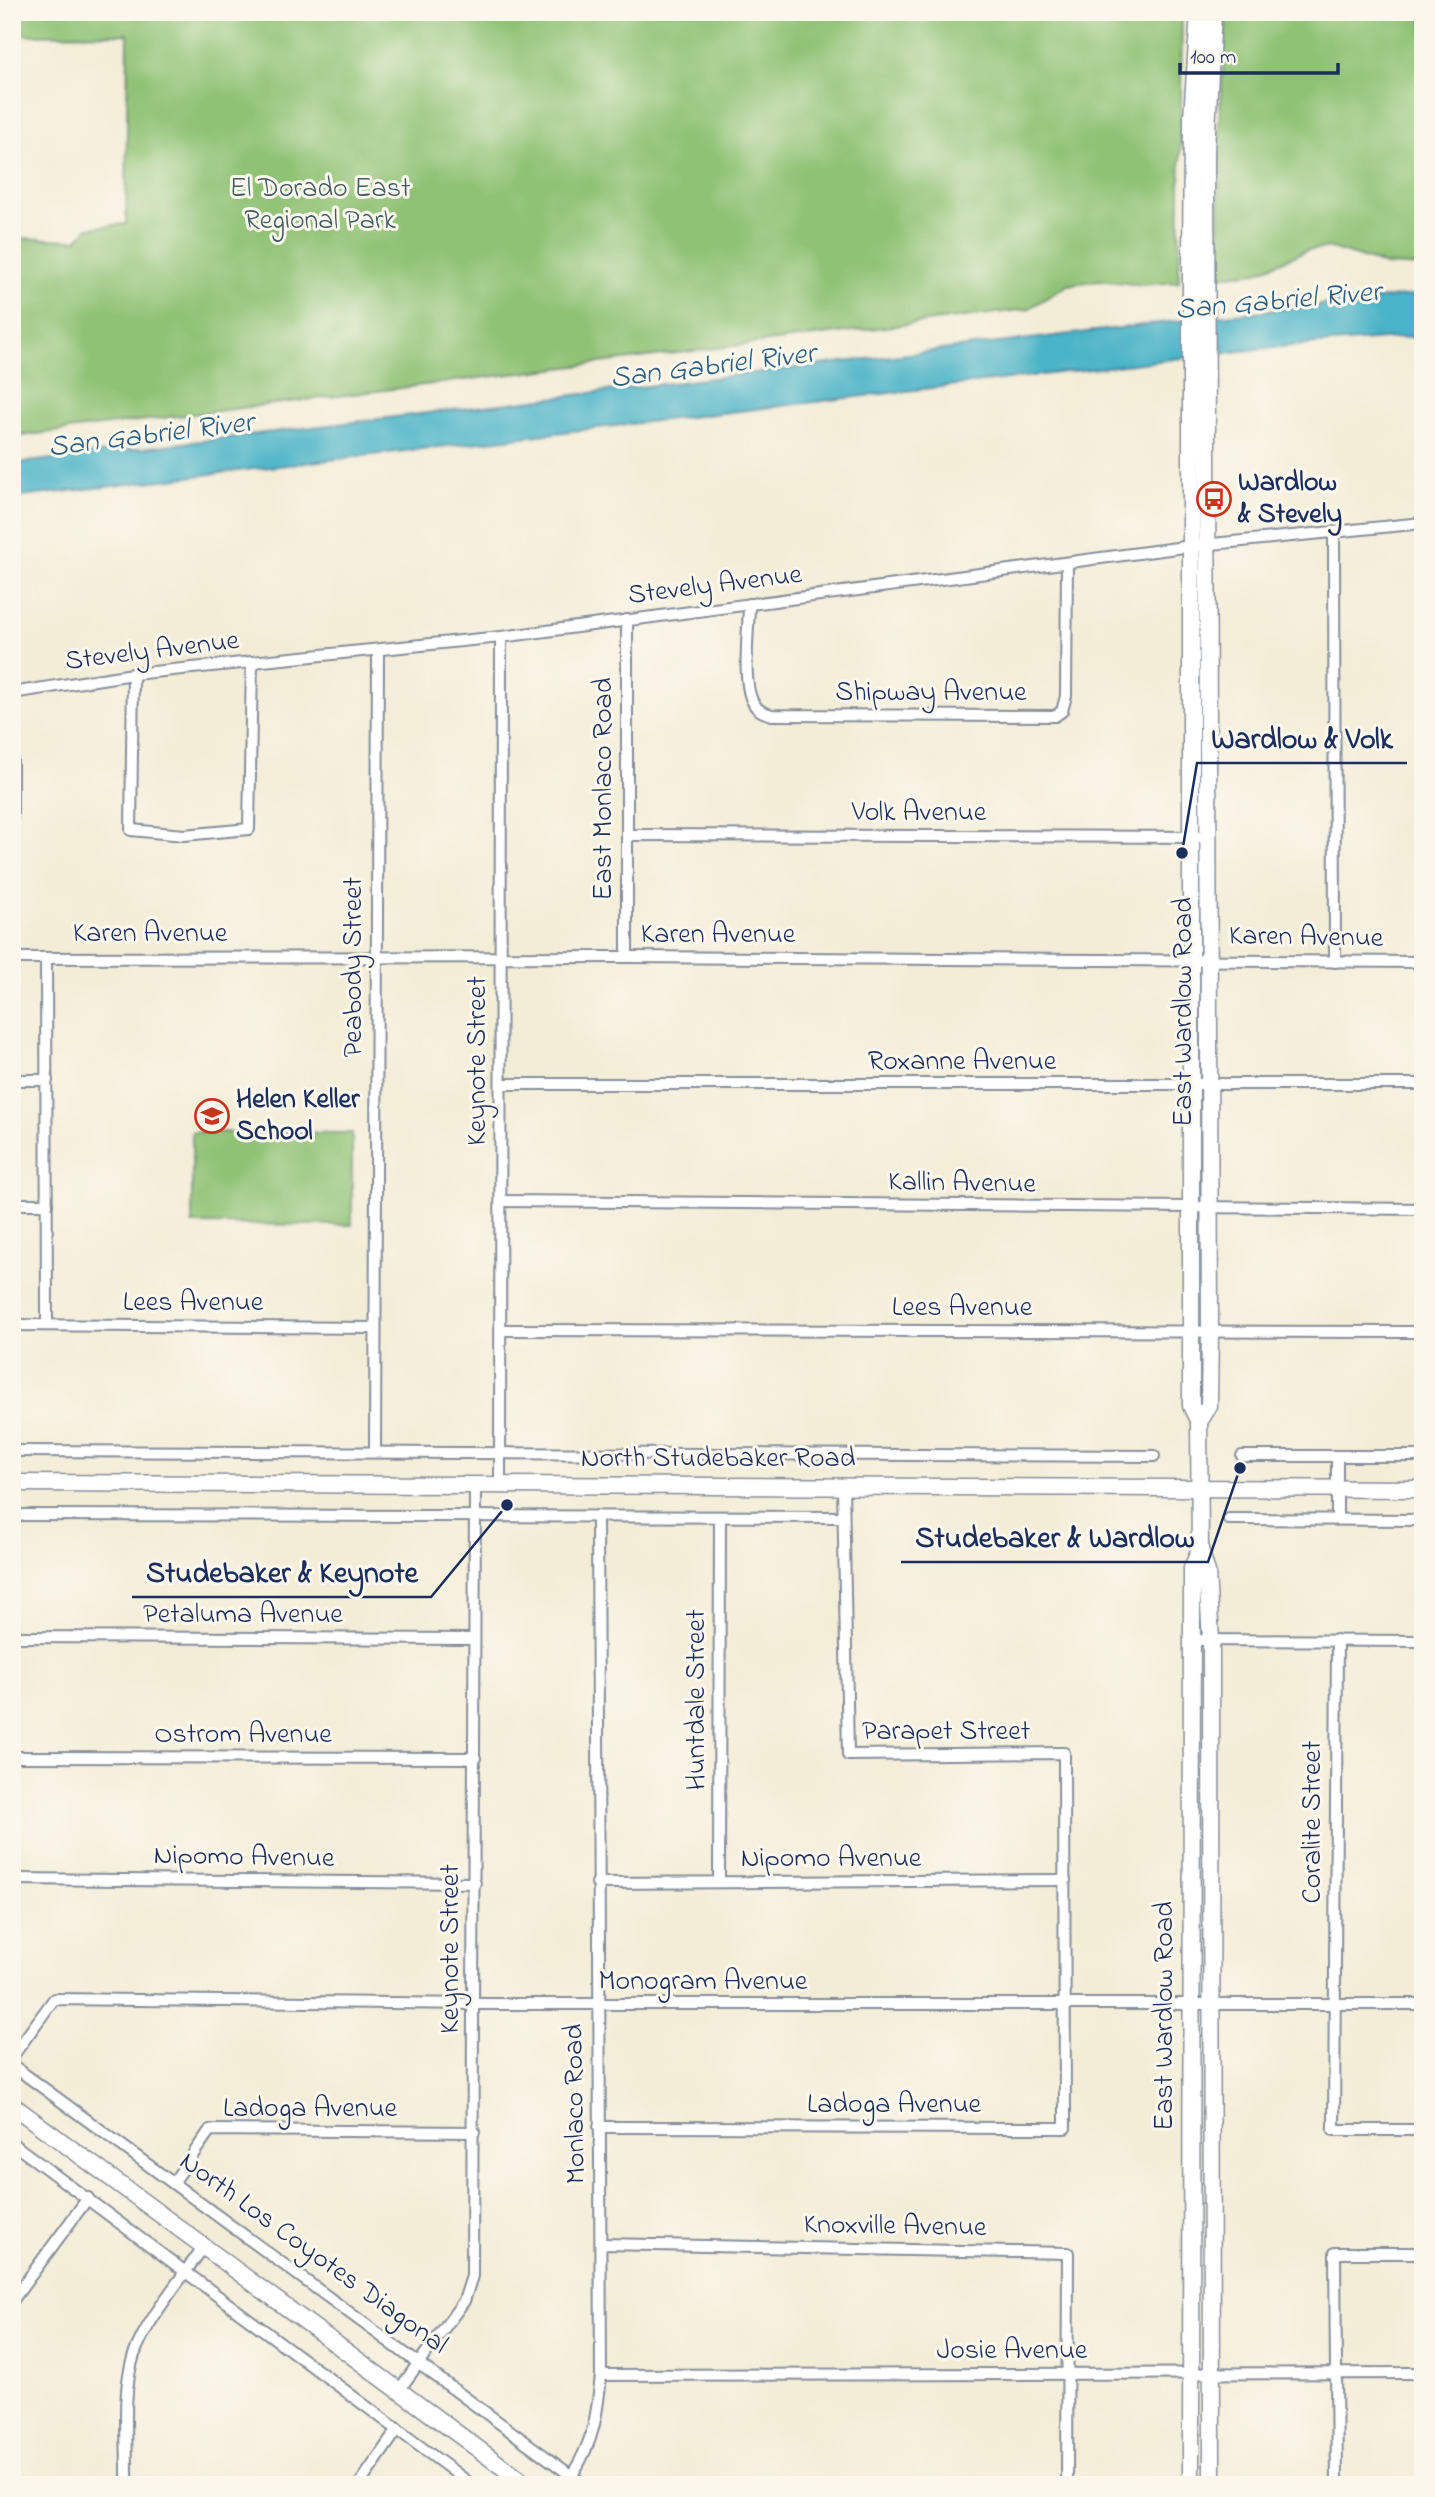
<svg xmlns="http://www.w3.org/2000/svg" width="1435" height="2497" viewBox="0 0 1435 2497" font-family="'Indie Flower',sans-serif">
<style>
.green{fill:#8fc274;stroke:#557869;stroke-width:2}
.water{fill:#49b3c7;stroke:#327192;stroke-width:2}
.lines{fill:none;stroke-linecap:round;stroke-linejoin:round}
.street-casing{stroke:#878e9a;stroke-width:14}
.secondary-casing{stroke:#878e9a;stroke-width:19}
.street{stroke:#fff;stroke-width:10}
.secondary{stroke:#fff;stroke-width:16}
.labels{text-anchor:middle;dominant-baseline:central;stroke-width:6;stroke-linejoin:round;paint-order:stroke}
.park-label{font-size:28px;fill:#3e5b65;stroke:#fbf7ec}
.poi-label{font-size:28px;font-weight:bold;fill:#1b2f5e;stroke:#fbf7ec;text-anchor:start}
.street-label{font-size:28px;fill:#1b2f5e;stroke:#fbf7ec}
.water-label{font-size:30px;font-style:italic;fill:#2b5d83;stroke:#fbf7ec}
.leader{fill:none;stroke:#1b2f5e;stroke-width:2.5}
.callout-dot{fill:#1b2f5e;stroke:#fbf7ec;stroke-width:2.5}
.callout-label{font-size:30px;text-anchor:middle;font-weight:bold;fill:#1b2f5e;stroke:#fbf7ec;stroke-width:6;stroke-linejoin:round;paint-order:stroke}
</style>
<rect width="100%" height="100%" fill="#fbf7ec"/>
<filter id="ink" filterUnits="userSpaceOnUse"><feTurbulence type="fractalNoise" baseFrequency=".0143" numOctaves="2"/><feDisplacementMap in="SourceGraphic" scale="14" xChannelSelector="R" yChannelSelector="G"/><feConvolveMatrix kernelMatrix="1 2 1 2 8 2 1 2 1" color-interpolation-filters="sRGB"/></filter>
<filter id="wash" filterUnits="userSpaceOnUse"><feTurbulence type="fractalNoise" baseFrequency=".00686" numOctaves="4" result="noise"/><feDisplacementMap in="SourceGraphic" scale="28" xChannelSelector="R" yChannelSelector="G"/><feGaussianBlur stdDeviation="1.57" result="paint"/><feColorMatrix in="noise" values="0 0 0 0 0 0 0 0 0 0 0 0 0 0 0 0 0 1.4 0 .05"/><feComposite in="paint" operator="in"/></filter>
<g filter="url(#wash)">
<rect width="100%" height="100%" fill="#f3edd7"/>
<g class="green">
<path d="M12,12H1182L1179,282L1141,285L1099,280L1068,285L1028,309L12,437V238L77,240L88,228L126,224L128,34L12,35Z"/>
<path d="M1227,12H1423V267L1385,265L1331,248L1307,250L1257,272L1219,276V119Z"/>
<path d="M192,1132L352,1133V1225L192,1224Z"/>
</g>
<path class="water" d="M1423,294V336L1266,348L12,498V464L1226,315Z"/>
</g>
<g filter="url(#ink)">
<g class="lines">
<g class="street-casing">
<g id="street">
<path d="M1334,532L1335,962"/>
<path d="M749,604C749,628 741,685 754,704C758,711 765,713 772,715L1055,716L1062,711L1066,696L1067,563"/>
<path d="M133,674L131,830L184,835L249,829L252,662"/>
<path d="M12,693L133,674L501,637L1192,546L1423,523"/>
<path d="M12,727V817"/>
<path d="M627,835L1210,837"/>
<path d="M627,957V620"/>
<path d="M12,958L627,957L1423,962"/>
<path d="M46,958L47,1325"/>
<path d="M12,1080H47"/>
<path d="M501,1084H1423"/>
<path d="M501,1201L1423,1209"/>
<path d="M12,1204H47"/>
<path d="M12,1325L374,1328"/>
<path d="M501,1330L1423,1332"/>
<path d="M12,1451L1154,1456"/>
<path d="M375,1452L378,650"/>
<path d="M1242,1456H1423"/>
<path d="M1337,1456V1519"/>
<path d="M500,1485L501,637"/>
<path d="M12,1515L843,1517"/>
<path d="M1229,1519L1423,1520"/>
<path d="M12,1637L474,1639"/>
<path d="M1192,1640L1423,1641"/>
<path d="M1337,1640L1334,2130H1423"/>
<path d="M12,1757L475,1758"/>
<path d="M12,1879L475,1883"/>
<path d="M719,1882L720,1517"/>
<path d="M597,1883L1065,1880"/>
<path d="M12,2057L54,1999L474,2004H1423"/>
<path d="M12,2065L584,2485"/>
<path d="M599,2127L1065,2128L1064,1753L848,1755L843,1486"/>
<path d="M12,2143L472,2485"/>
<path d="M173,2183L210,2130L474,2132"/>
<path d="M601,2244L1068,2253L1067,2485"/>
<path d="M12,2301L88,2198"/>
<path d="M601,2375L1423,2373"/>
<path d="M399,2390L464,2301L472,2276L475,1485"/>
<path d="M572,2475C594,2441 597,2415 601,2375L597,1516"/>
<path d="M127,2485C128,2447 121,2391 134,2355C147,2319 182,2278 204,2246"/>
<path d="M359,2485L398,2429"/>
<path d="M1337,2485L1335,2253H1423"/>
</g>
</g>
<g class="secondary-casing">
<g id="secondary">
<path d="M1199,12L1192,117L1191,264V1406L1199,1422L1200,1550L1207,1572L1211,1640L1212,2485"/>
<path d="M1199,1422L1209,1406L1210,1331L1206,151L1213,12"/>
<path d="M12,1483L1423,1489"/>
<path d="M12,2105L527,2485"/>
<path d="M1191,2485L1192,1568L1200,1550"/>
</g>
</g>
<use href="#street" class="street"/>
<use href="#secondary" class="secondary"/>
</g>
</g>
<defs>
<g id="bus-ring" transform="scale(1.75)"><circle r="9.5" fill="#fbf7ec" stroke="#c8321e" stroke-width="1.5"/><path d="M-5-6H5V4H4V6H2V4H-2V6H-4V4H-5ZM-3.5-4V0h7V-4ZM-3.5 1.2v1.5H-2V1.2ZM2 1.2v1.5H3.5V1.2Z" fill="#c8321e"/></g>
<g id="school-ring" transform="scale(1.75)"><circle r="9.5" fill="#fbf7ec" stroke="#c8321e" stroke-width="1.5"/><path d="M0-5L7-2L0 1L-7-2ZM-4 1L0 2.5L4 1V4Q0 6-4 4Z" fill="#c8321e"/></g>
</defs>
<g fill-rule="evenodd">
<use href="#bus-ring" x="1214" y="499"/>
<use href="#school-ring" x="212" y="1116"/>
</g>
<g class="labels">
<g class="park-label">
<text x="320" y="189">El Dorado East<tspan x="320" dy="32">Regional Park</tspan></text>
</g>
<g class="poi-label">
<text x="1238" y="483">Wardlow<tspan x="1238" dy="32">&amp; Stevely</tspan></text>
<text x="236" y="1100">Helen Keller<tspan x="236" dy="32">School</tspan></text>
</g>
<g class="street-label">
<text transform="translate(715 586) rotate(-7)">Stevely Avenue</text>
<text transform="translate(152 652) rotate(-7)">Stevely Avenue</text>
<text x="931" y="693">Shipway Avenue</text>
<text transform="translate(604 789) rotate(-90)">East Monlaco Road</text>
<text x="919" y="813">Volk Avenue</text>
<text x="150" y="934">Karen Avenue</text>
<text x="718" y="935">Karen Avenue</text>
<text transform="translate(1306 938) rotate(1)">Karen Avenue</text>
<text transform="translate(354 967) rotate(-90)">Peabody Street</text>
<text transform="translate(1184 1012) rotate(-90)">East Wardlow Road</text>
<text transform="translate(478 1061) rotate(-90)">Keynote Street</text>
<text x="962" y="1062">Roxanne Avenue</text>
<text transform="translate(962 1184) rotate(1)">Kallin Avenue</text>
<text x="193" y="1303">Lees Avenue</text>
<text x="962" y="1308">Lees Avenue</text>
<text x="718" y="1459">North Studebaker Road</text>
<text x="243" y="1615">Petaluma Avenue</text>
<text transform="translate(697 1700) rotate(-90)">Huntdale Street</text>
<text x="946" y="1732">Parapet Street</text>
<text x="243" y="1735">Ostrom Avenue</text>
<text transform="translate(1313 1822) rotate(-90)">Coralite Street</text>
<text transform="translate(244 1858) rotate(1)">Nipomo Avenue</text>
<text x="831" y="1859">Nipomo Avenue</text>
<text transform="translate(451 1949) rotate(-90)">Keynote Street</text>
<text x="703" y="1982">Monogram Avenue</text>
<text transform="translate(1165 2016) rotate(-90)">East Wardlow Road</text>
<text transform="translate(576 2104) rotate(-91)">Monlaco Road</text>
<text x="894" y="2105">Ladoga Avenue</text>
<text x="310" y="2109">Ladoga Avenue</text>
<text transform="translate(895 2227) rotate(1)">Knoxville Avenue</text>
<text transform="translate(313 2254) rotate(36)">North Los Coyotes Diagonal</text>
<text x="1012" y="2351">Josie Avenue</text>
</g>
<g class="water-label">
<text transform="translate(1278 302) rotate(-5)">San Gabriel River</text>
<text transform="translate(713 367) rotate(-7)">San Gabriel River</text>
<text transform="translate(151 436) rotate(-7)">San Gabriel River</text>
</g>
</g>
<path class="leader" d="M1182 853L1197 763H1407M1240 1468L1208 1562H901M507 1505L431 1597H132"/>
<g class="callout-dot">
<circle cx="1182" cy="853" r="7"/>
<circle cx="1240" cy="1468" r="7"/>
<circle cx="507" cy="1505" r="7"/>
</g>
<g class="callout-label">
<text x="1302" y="748">Wardlow &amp; Volk</text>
<text x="1055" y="1547">Studebaker &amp; Wardlow</text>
<text x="282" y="1582">Studebaker &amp; Keynote</text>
</g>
<rect width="1435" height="2497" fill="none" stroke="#fbf7ec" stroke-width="42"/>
<path d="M1180 63v10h158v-10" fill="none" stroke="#1b2f5e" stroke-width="3.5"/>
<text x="1190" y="63" font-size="21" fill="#1b2f5e" stroke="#fbf7ec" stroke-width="5" paint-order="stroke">100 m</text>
</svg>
